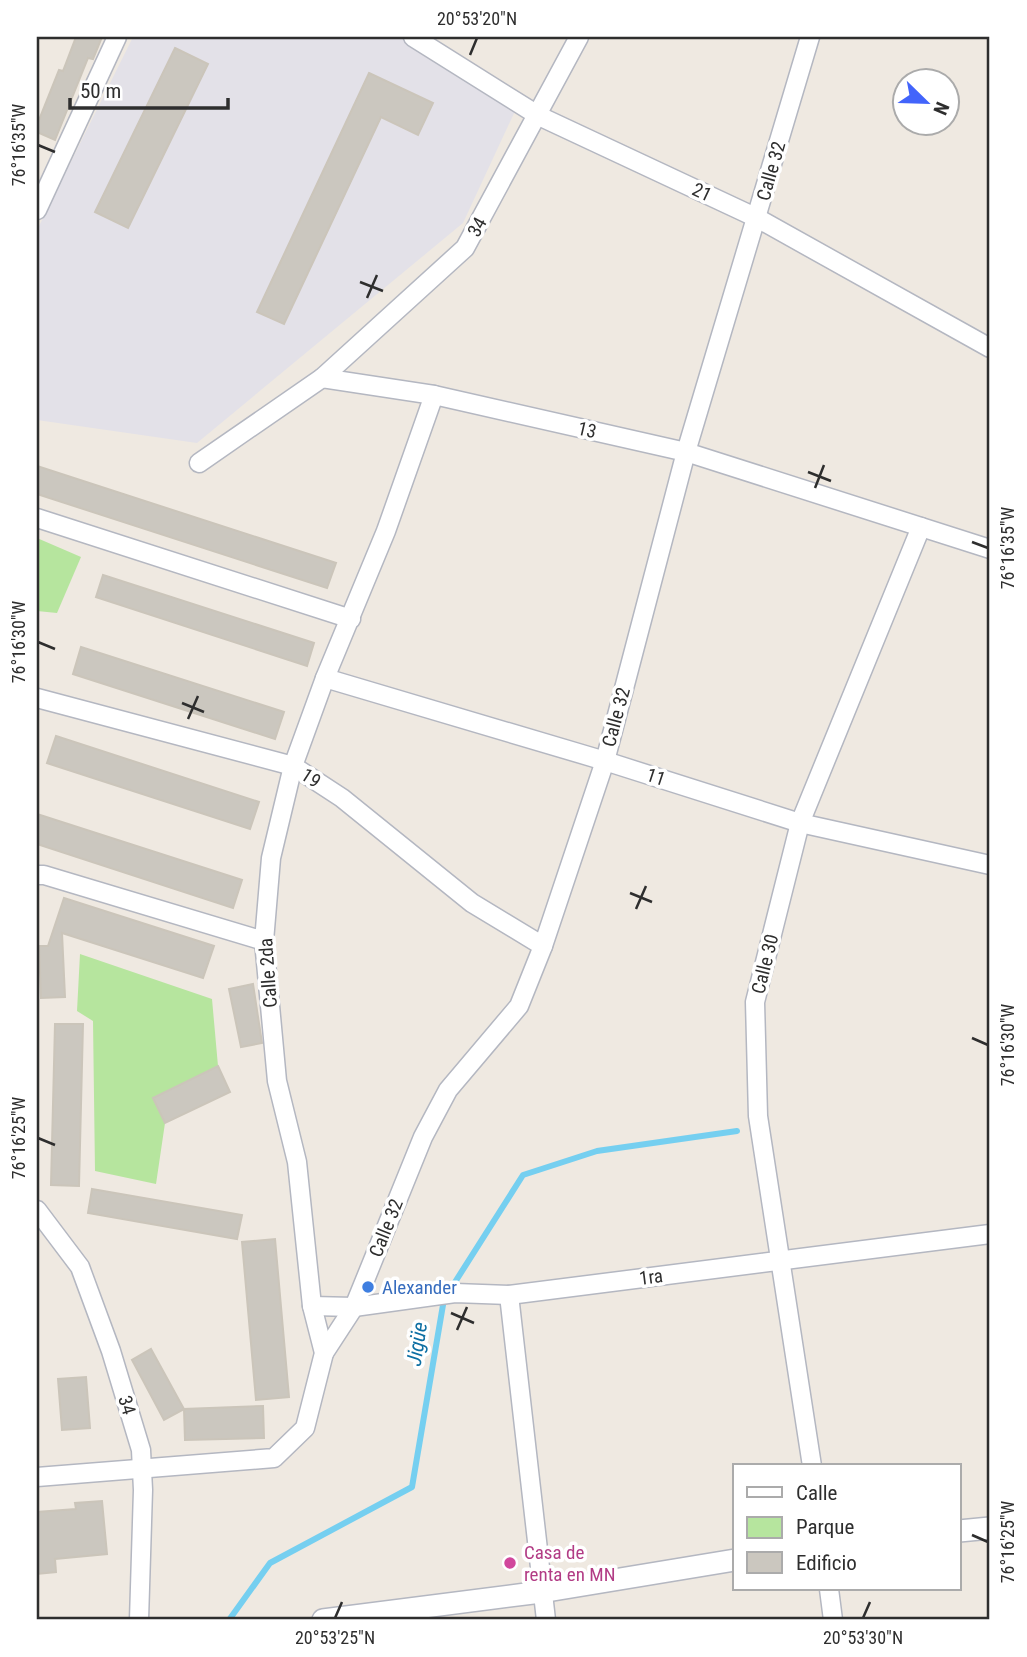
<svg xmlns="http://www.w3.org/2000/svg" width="1027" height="1657" viewBox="0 0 1027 1657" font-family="'Roboto Condensed',sans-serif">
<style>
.industrial{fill:#e3e1e8}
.green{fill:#b6e59e}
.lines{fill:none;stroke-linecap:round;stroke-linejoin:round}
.stream{stroke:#75cff0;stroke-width:6}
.building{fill:#cbc7bf;stroke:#cbc5ba;stroke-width:2}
.minor-casing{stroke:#b4b7c1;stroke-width:21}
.tertiary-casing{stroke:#b4b7c1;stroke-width:24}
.minor{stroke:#fff;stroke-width:18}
.tertiary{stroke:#fff;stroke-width:21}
.ticks{fill:none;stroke:#2e2e2e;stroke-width:2.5}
.shop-dot{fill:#3f7fe0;stroke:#fff;stroke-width:2.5}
.hotel-dot{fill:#d1479c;stroke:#fff;stroke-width:2.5}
.labels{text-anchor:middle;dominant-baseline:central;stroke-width:7;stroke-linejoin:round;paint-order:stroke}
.street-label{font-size:19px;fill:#2e2e2e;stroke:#fff}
.shop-label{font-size:19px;fill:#366cbe;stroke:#fff;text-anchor:start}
.hotel-label{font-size:19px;fill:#b23c85;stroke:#fff;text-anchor:start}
.water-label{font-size:21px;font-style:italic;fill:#0d6fa3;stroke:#fff}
.neatline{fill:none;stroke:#2e2e2e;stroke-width:2.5}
.ticks-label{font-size:18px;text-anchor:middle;fill:#2e2e2e}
</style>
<rect width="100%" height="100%" fill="#efe9e1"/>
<path class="industrial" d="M133,37H401L522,96L463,223L197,443L37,420V230Z"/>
<g class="green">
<path d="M37,538L81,557L57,613L37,611Z"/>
<path d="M80,954L212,999L218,1066L153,1098L165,1123L156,1184L95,1171L93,1021L77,1011Z"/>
</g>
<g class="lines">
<g class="stream">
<path d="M450,1290L523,1175L597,1151L737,1131"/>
<path d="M229,1620L270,1563L412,1487L444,1299"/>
</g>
</g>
<g class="building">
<path d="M76,37H102L93,59L88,58L55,140L37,132V125L59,70L63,71Z"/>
<path d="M175,48L208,64L128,228L95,212Z"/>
<path d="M369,73L433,103L418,135L381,117L284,324L257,312Z"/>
<path d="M37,466L336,563L327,588L37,494Z"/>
<path d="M103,575L314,643L307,666L96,597Z"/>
<path d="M81,647L284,712L275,739L73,674Z"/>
<path d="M56,736L259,802L250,829L47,763Z"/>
<path d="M37,814L242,880L233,908L37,844Z"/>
<path d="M64,898L214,946L203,978L62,933L65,997L41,998L39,946H48Z"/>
<path d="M253,984L262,1043L241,1047L229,989Z"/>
<path d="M55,1024H83L79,1186L51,1185Z"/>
<path d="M218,1066L230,1092L165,1123L153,1098Z"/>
<path d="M92,1189L242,1215L237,1239L88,1213Z"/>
<path d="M275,1239L289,1397L256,1400L242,1242Z"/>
<path d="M151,1349L184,1409L164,1420L132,1360Z"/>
<path d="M86,1377L90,1428L62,1430L58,1379Z"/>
<path d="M263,1406L264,1438L185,1440L184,1409Z"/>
<path d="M102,1501L107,1554L55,1559L56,1572L37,1574V1512L76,1509L75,1503Z"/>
</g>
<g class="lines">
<g class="minor-casing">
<g id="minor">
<path d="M413,37L539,116L757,218L990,348"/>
<path d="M37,210L117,37"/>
<path d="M322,378L465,248L579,37"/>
<path d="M199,463L322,378L434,395L686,452L990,549"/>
<path d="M37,518L351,619"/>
<path d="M325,678L605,761L800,823L990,865"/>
<path d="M37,698L293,766L342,798L472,903L543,946"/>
<path d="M37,875H44L264,941"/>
<path d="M37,1210L80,1267L111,1351L141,1450L143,1490L139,1620"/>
<path d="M509,1295L546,1620"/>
<path d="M312,1306L354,1307L455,1293L509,1295L990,1234"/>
<path d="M324,1353L354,1307L423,1137L448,1090L519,1006L543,946L605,761L686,452L810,37"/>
<path d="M812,1466L758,1116L755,1002L800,823L921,527"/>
<path d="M37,1477L274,1458L305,1428L324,1353L312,1306L297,1162L277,1081L264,941L271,858L293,766L325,678L386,531L434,395"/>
<path d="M829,1589L833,1620"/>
</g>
</g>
<g class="tertiary-casing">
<g id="tertiary">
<path d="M959,1531L990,1528"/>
<path d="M323,1620L541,1592L735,1560"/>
</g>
</g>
<use href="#minor" class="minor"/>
<use href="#tertiary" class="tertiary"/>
</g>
<path class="ticks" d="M470,55L477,38M38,145L55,152M360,282L383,291M367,298L377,275M808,472L831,481M815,488L824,465M972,542L988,548M38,642L55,649M182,703L204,712M188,719L198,696M630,893L652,902M636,909L646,886M972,1038L988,1045M38,1138L55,1145M451,1313L474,1323M457,1330L467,1307M972,1535L988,1542M335,1618L342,1602M863,1618L870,1602"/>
<circle class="shop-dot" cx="368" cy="1287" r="7"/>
<circle class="hotel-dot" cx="510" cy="1563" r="7"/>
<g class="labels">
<g class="street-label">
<text transform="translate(771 171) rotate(-74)">Calle 32</text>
<text transform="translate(702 192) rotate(25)">21</text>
<text transform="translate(477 227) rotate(-61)">34</text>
<text transform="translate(587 430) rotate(13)">13</text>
<text transform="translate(616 717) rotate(-75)">Calle 32</text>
<text transform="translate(656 777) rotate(18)">11</text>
<text transform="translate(311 778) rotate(33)">19</text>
<text transform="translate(765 964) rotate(-76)">Calle 30</text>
<text transform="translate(268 973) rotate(-94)">Calle 2da</text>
<text transform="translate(386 1228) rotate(-68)">Calle 32</text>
<text transform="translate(651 1277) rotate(-7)">1ra</text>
<text transform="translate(127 1405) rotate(73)">34</text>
</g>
<g class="shop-label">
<text x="382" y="1287">Alexander</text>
</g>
<g class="hotel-label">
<text x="524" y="1552">Casa de<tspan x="524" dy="22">renta en MN</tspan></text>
</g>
<g class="water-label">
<text transform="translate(417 1344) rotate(-81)">Jigüe</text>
</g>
</g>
<rect width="1027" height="1657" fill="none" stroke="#ffffff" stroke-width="77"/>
<rect x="733" y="1464" width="228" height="126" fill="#ffffff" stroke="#ababab" stroke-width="2"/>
<rect x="747" y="1487" width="35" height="10" fill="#ffffff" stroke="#ababab" stroke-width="2"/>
<text x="796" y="1500" font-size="21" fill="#2e2e2e">Calle</text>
<rect x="747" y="1517" width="35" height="21" fill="#b6e59e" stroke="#ababab" stroke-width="2"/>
<text x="796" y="1534" font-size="21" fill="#2e2e2e">Parque</text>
<rect x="747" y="1552" width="35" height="21" fill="#cbc7bf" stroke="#ababab" stroke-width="2"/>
<text x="796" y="1570" font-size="21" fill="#2e2e2e">Edificio</text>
<g transform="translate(926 102) rotate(113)"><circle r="33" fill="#ffffff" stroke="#ababab" stroke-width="2"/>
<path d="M0-5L12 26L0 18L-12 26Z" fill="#4264fb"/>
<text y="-10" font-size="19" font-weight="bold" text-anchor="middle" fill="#2e2e2e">N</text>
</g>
<path d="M70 98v10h158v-10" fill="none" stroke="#2e2e2e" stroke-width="3.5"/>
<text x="80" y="98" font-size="21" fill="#2e2e2e" stroke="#ffffff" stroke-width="5" paint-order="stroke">50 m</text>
<rect x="38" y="38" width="950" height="1580" class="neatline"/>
<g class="ticks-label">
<text x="477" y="25">20°53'20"N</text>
<text transform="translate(19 145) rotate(-90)" y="6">76°16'35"W</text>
<text transform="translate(1008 548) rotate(-90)" y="6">76°16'35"W</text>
<text transform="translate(19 642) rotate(-90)" y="6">76°16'30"W</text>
<text transform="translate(1008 1045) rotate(-90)" y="6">76°16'30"W</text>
<text transform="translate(19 1138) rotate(-90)" y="6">76°16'25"W</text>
<text transform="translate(1008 1542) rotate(-90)" y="6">76°16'25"W</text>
<text x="335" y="1644">20°53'25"N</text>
<text x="863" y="1644">20°53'30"N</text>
</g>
</svg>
